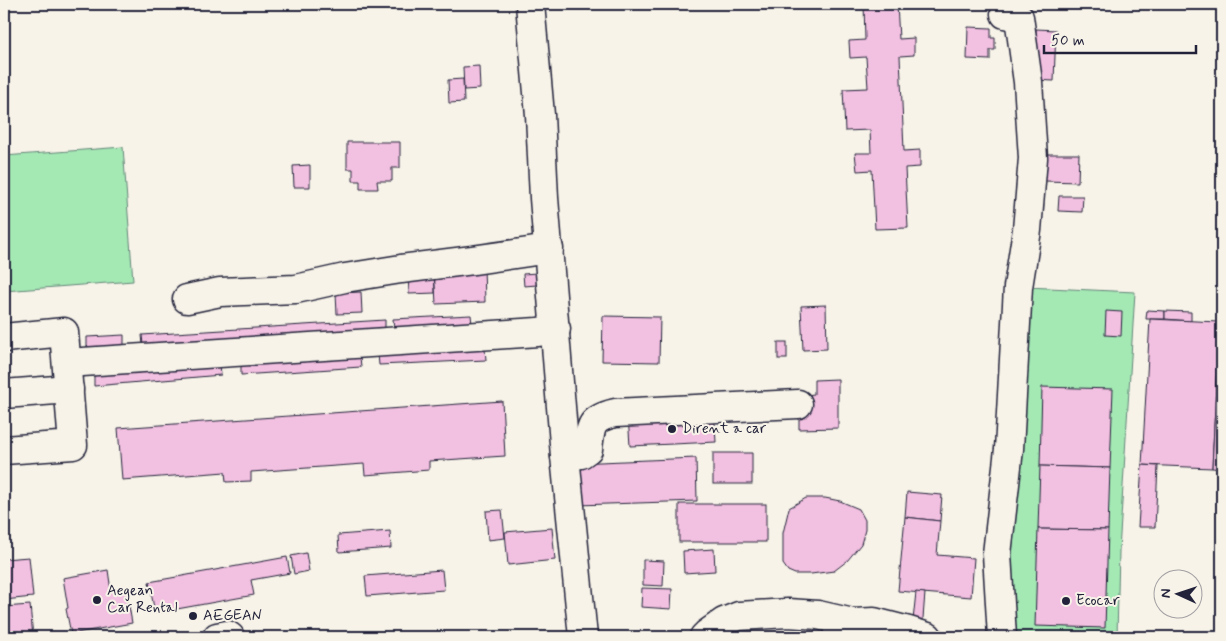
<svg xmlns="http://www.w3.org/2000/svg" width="1226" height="641" viewBox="0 0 1226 641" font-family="Mynerve,sans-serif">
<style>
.green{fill:#a4e8b4;stroke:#638578}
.building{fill:#f2c0e0;stroke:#22223b}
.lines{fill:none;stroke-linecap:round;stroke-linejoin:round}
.minor-casing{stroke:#22223b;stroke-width:31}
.minor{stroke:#f7f3e8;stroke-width:28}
.poi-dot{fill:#22223b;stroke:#f7f3e8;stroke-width:2}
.labels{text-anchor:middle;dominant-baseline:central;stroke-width:4;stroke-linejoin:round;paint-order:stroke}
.poi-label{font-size:15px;fill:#22223b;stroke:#f7f3e8;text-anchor:start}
</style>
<rect width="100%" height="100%" fill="#f7f3e8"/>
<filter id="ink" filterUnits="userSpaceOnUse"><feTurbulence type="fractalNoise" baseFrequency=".02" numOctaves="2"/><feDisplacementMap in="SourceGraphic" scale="10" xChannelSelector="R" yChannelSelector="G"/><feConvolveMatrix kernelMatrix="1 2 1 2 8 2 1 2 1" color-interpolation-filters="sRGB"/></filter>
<g filter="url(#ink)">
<g class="green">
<path d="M123,147L133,281L4,291V156Z"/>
<path d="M1027,287L1135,292L1119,551L1117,637H1011L1006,557Z"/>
</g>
<g class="building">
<path d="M864,4H897L899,39L914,38V55L900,56L904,151L920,150V167L905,168L908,228L875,229L872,170L857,171L855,153H871L870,130L845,131L843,89L868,88L866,57L850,58L849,41L865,40Z"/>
<path d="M968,27L991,28V38H995V50H990V60L967,59Z"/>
<path d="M1036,29L1056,30L1054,81L1034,80Z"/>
<path d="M479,66L480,89L464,90L463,67Z"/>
<path d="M463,79L464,102L449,103L448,80Z"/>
<path d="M347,142H400V168H392V181H377L378,189H360V181H353V169H347Z"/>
<path d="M1045,154H1079L1078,182L1045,181Z"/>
<path d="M310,165V187H294L293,166Z"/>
<path d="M1059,196H1083L1082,212L1058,211Z"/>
<path d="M484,266L485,302L436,304L434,268Z"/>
<path d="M434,272L435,293L409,294L408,273Z"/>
<path d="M537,273V285L524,286L523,274Z"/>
<path d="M361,292L362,313L337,314L336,293Z"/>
<path d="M826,305L827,349L803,350L801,306Z"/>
<path d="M1147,310L1165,311V319H1146Z"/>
<path d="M1106,311L1122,312L1121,336L1105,335Z"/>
<path d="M1165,311L1191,312V321L1165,319Z"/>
<path d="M471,315L472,324L394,328L393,319Z"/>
<path d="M603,316L660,317L659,362L602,361Z"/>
<path d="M1150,319L1219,322L1212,468L1142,465Z"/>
<path d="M385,320V330L143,345L142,335Z"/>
<path d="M1219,322H1222V469L1212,468Z"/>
<path d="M124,335V347L87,349V337Z"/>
<rect x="778" y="342" width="9" height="17"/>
<path d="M485,349L486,360L379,365L378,354Z"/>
<path d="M360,357L361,367L241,375V365Z"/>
<path d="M220,364L221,375L94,386V374Z"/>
<path d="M838,379V428L799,429V407L806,395L814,394V380Z"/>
<path d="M1042,387L1113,389L1110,468L1040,466Z"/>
<path d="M502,401L505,456L429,461V470L365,475L364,464L251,472V481L226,482L225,472L122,480L118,428Z"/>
<path d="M714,411L716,442L630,446L628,415Z"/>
<rect x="713" y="453" width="39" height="31"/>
<path d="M696,458L697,501L578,505L576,463Z"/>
<path d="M1142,465L1158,466L1155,527H1138Z"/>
<path d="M1040,466L1110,468L1108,530L1038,529Z"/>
<path d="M907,492L942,495L940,521L905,517Z"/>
<path d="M806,498H825L840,501L859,509L865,520V530L861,544L847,561L834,571L811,574H795L788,571L783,564V533L789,508Z"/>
<rect x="679" y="504" width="87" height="38"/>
<path d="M502,510L505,538L488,540L486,511Z"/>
<path d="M905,517L940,521L937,555L974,558L971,597L898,591Z"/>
<path d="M552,528L555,560L508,565L505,532Z"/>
<path d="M1038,529L1108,530L1105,628L1035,626Z"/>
<path d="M390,531L391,548L339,552L338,535Z"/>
<path d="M714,549L715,571L684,573L683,551Z"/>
<path d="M306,553L309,571L294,574L291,556Z"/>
<path d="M29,557L33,597L4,600V559Z"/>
<path d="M287,557L290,573L251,580L254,595L155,613L149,582Z"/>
<path d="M643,560L664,561L663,586L643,585Z"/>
<path d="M108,570L111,591L126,589L132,623L71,634L66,609L68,608L63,578Z"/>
<path d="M442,570L444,590L367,596L365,576Z"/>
<path d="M642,588L672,589L671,609L641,607Z"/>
<path d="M916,592L925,593L922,631L912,630Z"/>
<path d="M30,605L33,637H4V607Z"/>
</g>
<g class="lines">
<g class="minor-casing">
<g id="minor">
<path d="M530,4L540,115L544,198L565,456L583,637"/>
<path d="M187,299L220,292L296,289L345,278L401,269L473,260L549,249"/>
<path d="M4,338L64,332L73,445L4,450"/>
<path d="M67,363L538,332L556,329"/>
<path d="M4,394L69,389"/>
<path d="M565,456L581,454L588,449C591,425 590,419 615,413L798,404"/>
<path d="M838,633L853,623L874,622L909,631L928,637"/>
<path d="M217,637L227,635L230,637"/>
<path d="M704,637L707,634L724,622L739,616L788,613L818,615L853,623"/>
<path d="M1002,637L997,554L1009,449L1018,287L1027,230L1033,158L1028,82L1019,17L1005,14"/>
</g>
</g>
<use href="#minor" class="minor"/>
</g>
</g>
<g class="poi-dot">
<circle cx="672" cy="429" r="5"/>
<circle cx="97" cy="600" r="5"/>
<circle cx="1066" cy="601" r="5"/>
<circle cx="193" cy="616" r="5"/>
</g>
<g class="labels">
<g class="poi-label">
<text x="682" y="429">Dirent a car</text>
<text x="107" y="591">Aegean<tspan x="107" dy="17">Car Rental</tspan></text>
<text x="1076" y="601">Ecocar</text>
<text x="203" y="616">AEGEAN</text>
</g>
</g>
<rect width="1226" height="641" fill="none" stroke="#f7f3e8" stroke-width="20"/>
<rect x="10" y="10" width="1206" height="621" fill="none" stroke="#22223b" stroke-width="2" filter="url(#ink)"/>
<g transform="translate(1178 594) rotate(273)"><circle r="24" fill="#f7f3e8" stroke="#a29fa3"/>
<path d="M0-4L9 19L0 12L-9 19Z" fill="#22223b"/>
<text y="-8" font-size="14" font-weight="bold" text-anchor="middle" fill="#22223b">N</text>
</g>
<path d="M1044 45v8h152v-8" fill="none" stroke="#22223b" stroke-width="2.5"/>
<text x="1051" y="45" font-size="15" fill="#22223b" stroke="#f7f3e8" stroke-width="4" paint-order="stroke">50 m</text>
</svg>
